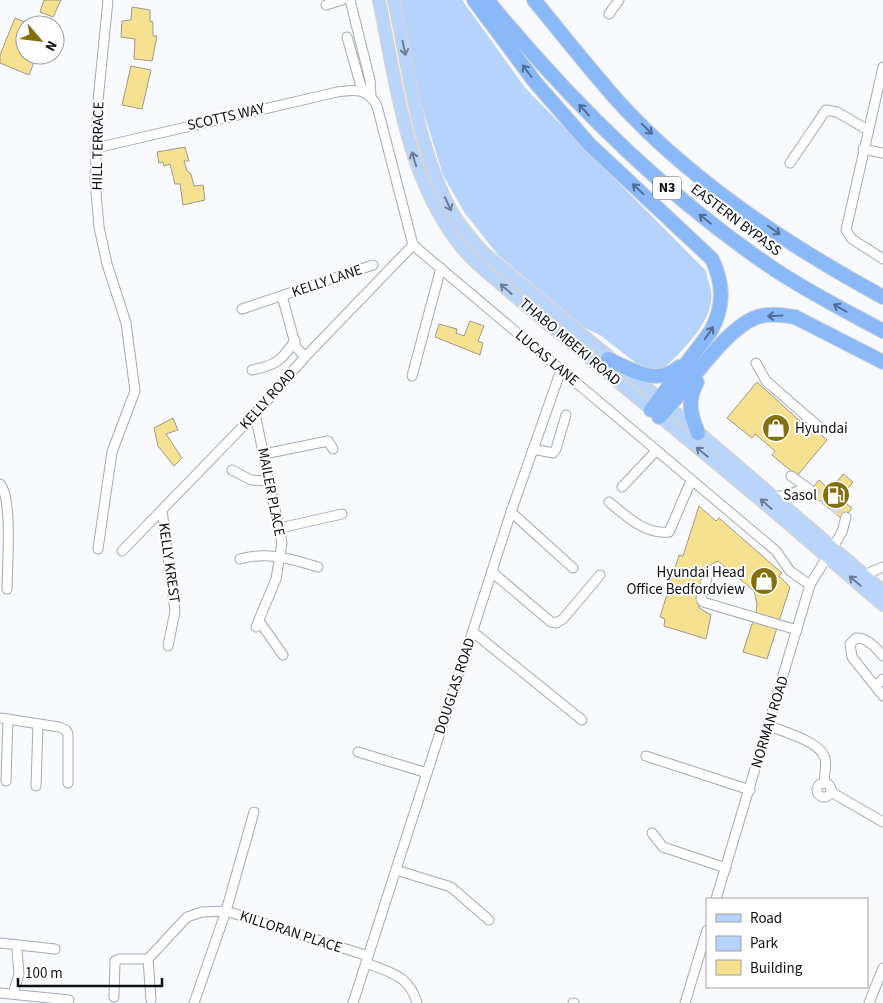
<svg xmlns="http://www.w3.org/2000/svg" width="883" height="1003" viewBox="0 0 883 1003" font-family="'Source Sans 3',sans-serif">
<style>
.green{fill:#b5d3fc}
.building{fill:#f6e190;stroke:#9d998b}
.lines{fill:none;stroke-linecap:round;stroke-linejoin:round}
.minor-tunnel{stroke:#d5d7da;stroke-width:9;stroke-dasharray:9 4.5;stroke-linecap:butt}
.minor-casing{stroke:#a1aab7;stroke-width:11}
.major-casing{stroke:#d3d4d5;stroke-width:14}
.highway-casing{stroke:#d3d4d5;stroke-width:16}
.minor{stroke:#fff;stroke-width:9}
.major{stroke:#b9d5fb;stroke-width:11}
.highway{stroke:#8ab9f9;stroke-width:14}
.oneway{stroke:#6b7c93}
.oneway2{stroke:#516c92}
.labels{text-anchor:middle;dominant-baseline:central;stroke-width:4;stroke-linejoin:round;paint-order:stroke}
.shield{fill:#fff;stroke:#55575a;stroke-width:1}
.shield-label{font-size:14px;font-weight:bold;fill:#0c0f14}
.street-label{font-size:15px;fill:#0c0f14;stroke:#fff}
.poi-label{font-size:15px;fill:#0c0f14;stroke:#fff;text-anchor:end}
</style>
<rect width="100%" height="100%" fill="#f9fafd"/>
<path class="green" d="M399,0H462L526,89L706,271C707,278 710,284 711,291C715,321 682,351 662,370H645L600,335L585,328L498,255L464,212L443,175L420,100Z"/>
<g class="building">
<path d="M44,0H61L53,17L40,12Z"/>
<path d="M132,7L150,10V21L153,22V36H157L152,61L134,59L135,39L121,37L122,21L131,20Z"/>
<path d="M15,18L31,25H25V55H37L29,75L0,63V55Z"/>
<path d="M131,66L151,70L142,109L122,105Z"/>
<path d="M185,147L189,161H184L187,171L191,174L194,186L203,185L205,200L183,205L180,184H175L170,164L164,166L163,162L159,163L157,152Z"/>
<path d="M470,321L484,326L478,341L483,343L480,355L435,337L439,324L457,329L456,333L464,336Z"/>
<path d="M757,382L801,422L803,420L827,440L797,476L772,455L775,451L755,434L752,438L727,418Z"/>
<path d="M173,418L178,430L166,434L182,458L174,466L158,446L154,428Z"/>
<path d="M843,474L853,482L840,499L852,508L843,520L809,492L819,480L830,490Z"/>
<path d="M699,506L716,521L719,518L782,573L779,576L790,587L767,659L743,652L756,612L757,604L754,591L718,561L706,568L698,593L699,608L711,615L706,639L664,626L665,619L660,617L679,555L683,556Z"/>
</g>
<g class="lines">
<path class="minor-tunnel" d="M811,490L846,517"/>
<g class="minor-casing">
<g id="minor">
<path d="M350,0L370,80L371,96"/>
<path d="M326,5L342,0"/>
<path d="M609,14L619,0"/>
<path d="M347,37L362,90"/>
<path d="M883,67L846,230L852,239L883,259"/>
<path d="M96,148L337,92C355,89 367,88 377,106L413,245L776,551L790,571L810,585"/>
<path d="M863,149L883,153"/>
<path d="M790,163L826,110L837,112L868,130"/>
<path d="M282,296L296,347L305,357"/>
<path d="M242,309L373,265"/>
<path d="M756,363L766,381L819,427"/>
<path d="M252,370C276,365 282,361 295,340"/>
<path d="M412,376L441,268"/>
<path d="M255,414L282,543L276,579L256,627"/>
<path d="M533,449L553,453L556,449L566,415"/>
<path d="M264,454L328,441L333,449"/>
<path d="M232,470L251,480L270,481"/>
<path d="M791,476L809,489"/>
<path d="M0,484C13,498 7,568 7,589"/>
<path d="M622,487L656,451"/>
<path d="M773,496H785L806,488"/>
<path d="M609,502C625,515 645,535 669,532L691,481"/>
<path d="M162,510L175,611L168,646"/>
<path d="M511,512L573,568"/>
<path d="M280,528L342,514"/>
<path d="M98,549L112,452L135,391L126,323L107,264L99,227L95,180L98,101L108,0"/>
<path d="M122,551L255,414L305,357L413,245"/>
<path d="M240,559C268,551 291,559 318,567"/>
<path d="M709,570L701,599L703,602L797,630"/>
<path d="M492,572L551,622L556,623L563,619L600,575"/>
<path d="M864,575L883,567"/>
<path d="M259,621L283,655"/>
<path d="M473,632L582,720"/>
<path d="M883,656C876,648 867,637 856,638L850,644L852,657L883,696"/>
<path d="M876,686L883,679"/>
<path d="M0,718L59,727L66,730L68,734V783"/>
<path d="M769,726C784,732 822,742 825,759C827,767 824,775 824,783"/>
<path d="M358,752L427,773"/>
<path d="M646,756L750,790"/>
<path d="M6,781L8,719"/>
<circle cx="824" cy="790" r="7"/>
<path d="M36,786L38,724"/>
<path d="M831,792L883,822"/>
<path d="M254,812L226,911L368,956"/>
<path d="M652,833L663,847L726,868"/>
<path d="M396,870L451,887L489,920"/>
<path d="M716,899L810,585L842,532L846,517"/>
<path d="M0,943L55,949"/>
<path d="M148,959L151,1000"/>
<path d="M366,963C391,973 409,975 417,1003"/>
<path d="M0,993L69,1000"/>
<path d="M13,994L19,974L17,951"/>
<path d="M114,997L115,961L119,959H148L187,917L202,912L226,911L194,1003"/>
<path d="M353,1003L511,512L561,370"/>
<path d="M573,1003H574"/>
<path d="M685,1003L707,930"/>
<path d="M869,1003L883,968"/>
</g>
</g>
<g class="major-casing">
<g id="major">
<path d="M379,0C396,82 405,171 456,240C471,261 492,276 511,293L762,501L883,605"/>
<path d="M394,0C409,70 417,147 451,210C460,226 472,240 484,253L669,407L883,591"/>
</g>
</g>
<g class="highway-casing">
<g id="highway">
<path d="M474,0L535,82L589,144L712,259C724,285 724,306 711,331L651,410"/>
<path d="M487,0C570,101 662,193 771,267C806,291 846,311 883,331"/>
<path d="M534,0C561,33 588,67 616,99C688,179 789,246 883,297"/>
<path d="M608,359C629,369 658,387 679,367"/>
<path d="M697,382C687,401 690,413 698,433"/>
<path d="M659,417C687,390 722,330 757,317C769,313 783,315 795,317L883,362"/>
</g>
</g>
<use href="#minor" class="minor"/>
<use href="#major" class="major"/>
<use href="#highway" class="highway"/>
</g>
<defs><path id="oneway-shaft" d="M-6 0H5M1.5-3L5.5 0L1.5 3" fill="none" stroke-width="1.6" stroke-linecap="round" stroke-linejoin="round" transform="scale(1.25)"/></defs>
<g class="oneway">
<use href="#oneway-shaft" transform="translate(404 48) rotate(78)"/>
<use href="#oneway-shaft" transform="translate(414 159) rotate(-107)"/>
<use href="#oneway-shaft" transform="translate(448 204) rotate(65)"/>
<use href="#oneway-shaft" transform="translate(506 289) rotate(-139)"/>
<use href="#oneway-shaft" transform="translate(702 452) rotate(-141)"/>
<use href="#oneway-shaft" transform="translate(766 504) rotate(-139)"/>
<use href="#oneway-shaft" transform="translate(855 581) rotate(-140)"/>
</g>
<g class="oneway2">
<use href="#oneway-shaft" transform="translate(527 71) rotate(-127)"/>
<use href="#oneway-shaft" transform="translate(584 110) rotate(-133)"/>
<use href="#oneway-shaft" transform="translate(647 129) rotate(44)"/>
<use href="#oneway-shaft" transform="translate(638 189) rotate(-137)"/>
<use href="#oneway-shaft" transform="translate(705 219) rotate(-141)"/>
<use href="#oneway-shaft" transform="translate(774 230) rotate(35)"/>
<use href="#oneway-shaft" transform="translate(840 308) rotate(-150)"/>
<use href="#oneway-shaft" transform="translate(775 316) rotate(177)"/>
<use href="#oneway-shaft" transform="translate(709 333) rotate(-56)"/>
</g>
<defs>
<g id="shop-disc" transform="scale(1.4375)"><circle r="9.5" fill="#836f0e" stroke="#fff"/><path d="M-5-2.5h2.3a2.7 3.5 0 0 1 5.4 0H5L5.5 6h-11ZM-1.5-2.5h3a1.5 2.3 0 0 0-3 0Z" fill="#fff"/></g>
<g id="fuel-disc" transform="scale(1.4375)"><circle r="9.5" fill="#836f0e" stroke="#fff"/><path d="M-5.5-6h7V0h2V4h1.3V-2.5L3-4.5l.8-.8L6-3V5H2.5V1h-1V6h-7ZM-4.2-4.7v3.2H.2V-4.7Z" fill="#fff"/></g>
</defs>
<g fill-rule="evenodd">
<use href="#shop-disc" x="776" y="428"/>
<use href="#fuel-disc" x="836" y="495"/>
<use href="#shop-disc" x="764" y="581"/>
</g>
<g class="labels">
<rect class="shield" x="653" y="176.5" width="28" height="23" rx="4"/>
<g class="shield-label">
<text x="667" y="188">N3</text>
</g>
<g class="street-label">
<text transform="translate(226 117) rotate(-13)">SCOTTS WAY</text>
<text transform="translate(98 146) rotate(-89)">HILL TERRACE</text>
<text transform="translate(736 220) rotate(37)">EASTERN BYPASS</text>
<text transform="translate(327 281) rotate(-19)">KELLY LANE</text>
<text transform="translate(570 342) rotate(40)">THABO MBEKI ROAD</text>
<text transform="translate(547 358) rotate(40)">LUCAS LANE</text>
<text transform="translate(268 399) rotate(-48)">KELLY ROAD</text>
<text transform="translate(271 492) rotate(79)">MAILER PLACE</text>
<text transform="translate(169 563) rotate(82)">KELLY KREST</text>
<text transform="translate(455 686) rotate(-72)">DOUGLAS ROAD</text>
<text transform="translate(770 722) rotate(-73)">NORMAN ROAD</text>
<text transform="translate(291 932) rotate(18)">KILLORAN PLACE</text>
</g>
<g class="poi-label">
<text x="795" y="428" text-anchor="start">Hyundai</text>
<text x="817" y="495">Sasol</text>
<text x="745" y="572">Hyundai Head<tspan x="745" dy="17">Office Bedfordview</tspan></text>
</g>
</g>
<rect x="706" y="898" width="162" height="90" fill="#ffffff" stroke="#9e9fa1"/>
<rect x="716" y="914" width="25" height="8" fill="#b9d5fb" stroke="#9e9fa1"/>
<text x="750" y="923" font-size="15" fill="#0c0f14">Road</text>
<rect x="716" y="936" width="25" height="15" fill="#b5d3fc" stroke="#9e9fa1"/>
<text x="750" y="948" font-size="15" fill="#0c0f14">Park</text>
<rect x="716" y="960" width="25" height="15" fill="#f6e190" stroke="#9e9fa1"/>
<text x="750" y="973" font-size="15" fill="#0c0f14">Building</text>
<g transform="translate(40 40) rotate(118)"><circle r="24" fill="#ffffff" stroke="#9e9fa1"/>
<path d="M0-4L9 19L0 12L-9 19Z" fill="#836f0e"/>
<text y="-8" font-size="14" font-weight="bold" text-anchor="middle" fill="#0c0f14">N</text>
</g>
<path d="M18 978v8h144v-8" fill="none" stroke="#0c0f14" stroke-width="2.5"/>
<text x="25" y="978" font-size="15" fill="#0c0f14" stroke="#ffffff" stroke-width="4" paint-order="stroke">100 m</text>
</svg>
